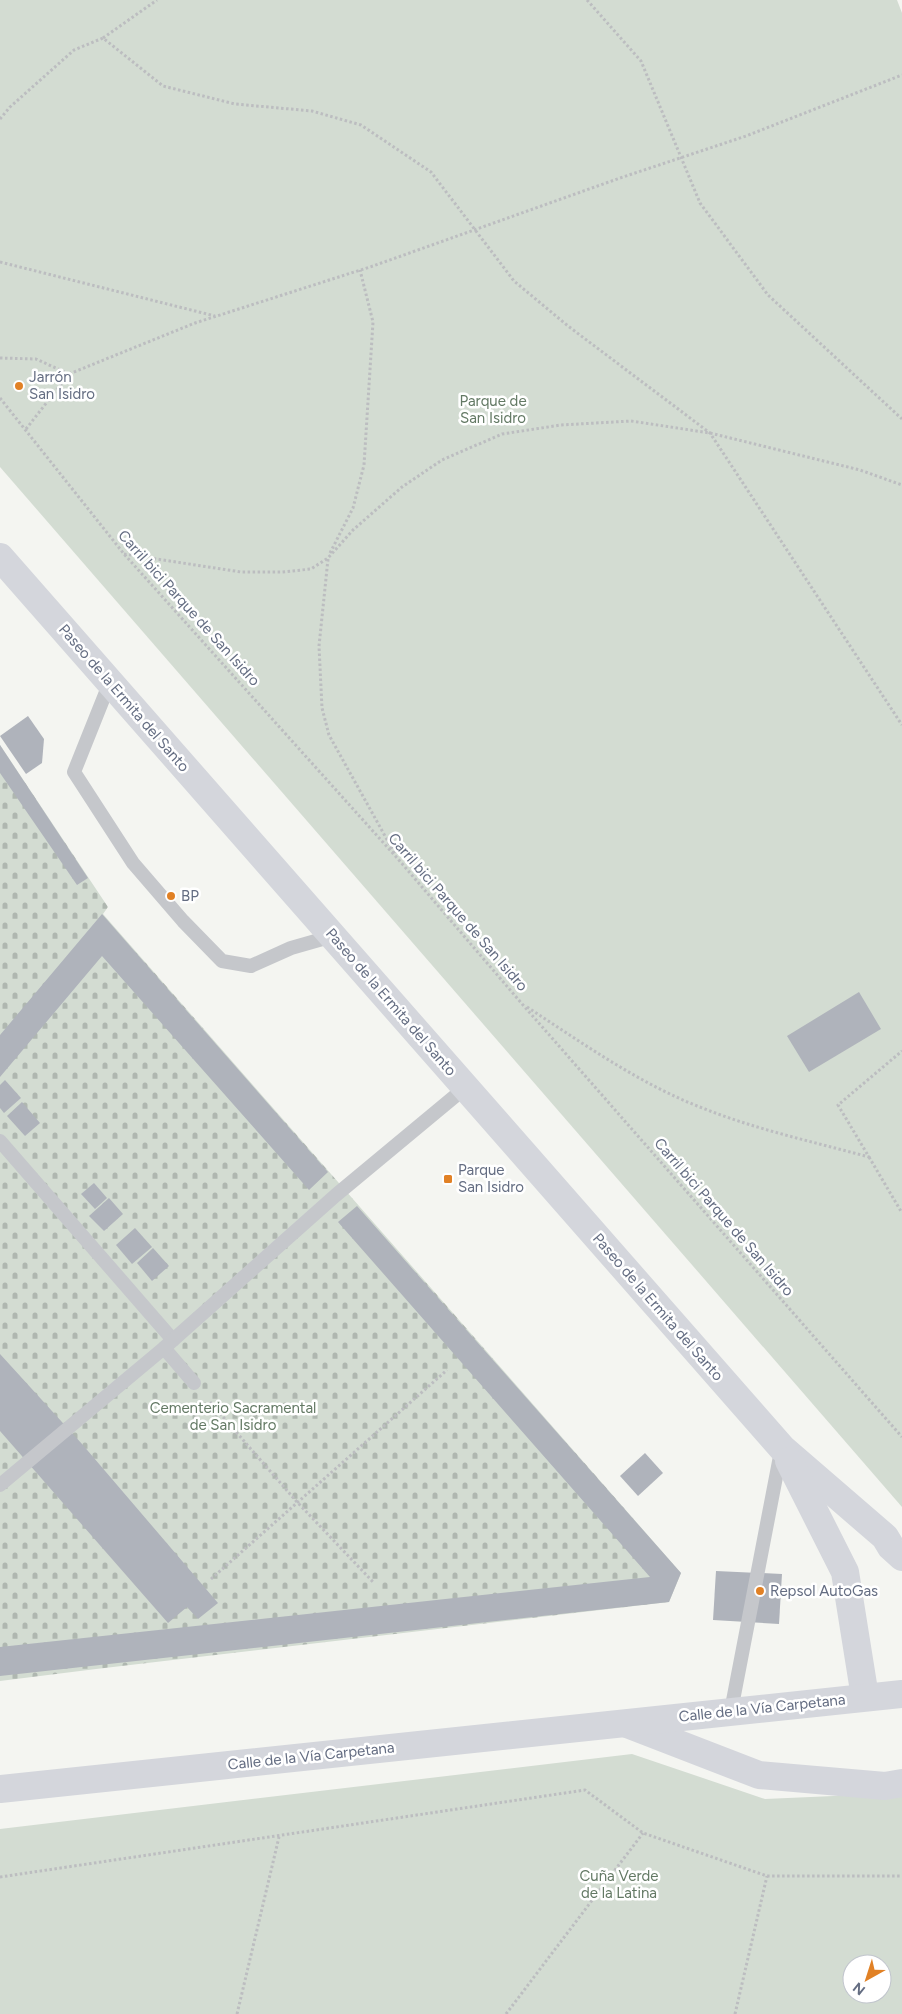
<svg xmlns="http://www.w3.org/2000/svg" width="902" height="2014" viewBox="0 0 902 2014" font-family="Figtree,sans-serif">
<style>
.cemetery{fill:url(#cemetery-stones)}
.park{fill:#d3dcd2;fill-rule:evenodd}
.building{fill:#afb3bb}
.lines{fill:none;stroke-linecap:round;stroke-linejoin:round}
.path{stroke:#bcbdc0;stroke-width:3;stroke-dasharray:2.5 2.5;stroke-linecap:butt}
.lane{stroke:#c5c7cb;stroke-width:14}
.secondary{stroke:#d4d6dc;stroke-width:28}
.poi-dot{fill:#e18125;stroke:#fff;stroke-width:2}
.labels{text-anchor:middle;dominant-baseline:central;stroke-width:5;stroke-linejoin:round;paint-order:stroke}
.poi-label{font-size:15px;fill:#646d82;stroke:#fff;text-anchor:start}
.park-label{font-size:15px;fill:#637964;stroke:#fff}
.street-label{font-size:15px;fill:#646d82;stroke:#fff}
</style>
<defs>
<pattern id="cemetery-stones" width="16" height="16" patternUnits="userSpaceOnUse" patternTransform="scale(1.25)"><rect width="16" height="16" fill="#d3dcd2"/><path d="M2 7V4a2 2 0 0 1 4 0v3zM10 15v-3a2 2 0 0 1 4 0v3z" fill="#afb7b0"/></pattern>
</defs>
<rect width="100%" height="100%" fill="#f4f5f1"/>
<path class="cemetery" d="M0,745L108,907L103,914L681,1573L669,1602L96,1669L0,1681Z"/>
<g class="park">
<path d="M0,0H897L902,13V1507L0,467Z"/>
<path d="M632,1754L765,1799L902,1793V2014H0V1829ZM852,1964H882V1994H852Z"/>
</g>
<g class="building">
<path d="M28,716L44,739L42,763L26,774L0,736Z"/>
<path d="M0,745L88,878L77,885L0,773Z"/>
<path d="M102,914L328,1172L309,1190L102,956L0,1077V1035Z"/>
<path d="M859,992L881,1029L809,1072L787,1036Z"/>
<path d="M5,1080L21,1098L4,1113L0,1108V1085Z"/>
<path d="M22,1102L40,1123L25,1136L7,1116Z"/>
<path d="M94,1183L107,1198L95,1209L81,1194Z"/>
<path d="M109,1198L123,1214L104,1231L89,1216Z"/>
<path d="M357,1206L681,1573L669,1602L0,1676V1647L650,1577L338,1222Z"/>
<path d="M135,1228L152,1247L132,1264L116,1245Z"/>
<path d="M153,1248L169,1266L152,1281L137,1263Z"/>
<path d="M0,1354L82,1444L218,1603L198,1619L187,1607L168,1623L0,1431Z"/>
<path d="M645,1453L663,1473L638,1496L620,1476Z"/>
<path d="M716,1571L782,1574L779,1624L713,1620Z"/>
</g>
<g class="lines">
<g class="path">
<path d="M587,0L641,61L700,203L768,295L902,419"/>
<path d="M103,38L157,0"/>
<path d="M0,119L10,107L74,50L103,38L163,86L235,104L312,111L361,125L431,172L514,281L568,326L710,433L902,725"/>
<path d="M0,262L215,316"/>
<path d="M0,358L36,359L69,374"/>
<path d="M0,398L124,554L398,859L523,1005L902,1437"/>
<path d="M26,429L69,374L195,323L373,266L620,178L746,136L902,75"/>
<path d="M330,553L353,508L364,465L373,322L360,270"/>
<path d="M124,554L241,572H282L311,569L328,558L353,530L402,487L442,460L502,434L561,425L631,421L710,433L860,470L902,485"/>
<path d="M328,559L319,646L322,708L329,735L395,854"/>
<path d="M527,1007C584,1044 641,1085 705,1109C758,1130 814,1142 869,1157L838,1105L902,1051"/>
<path d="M869,1157L902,1213"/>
<path d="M210,1402L297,1502L374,1583"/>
<path d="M211,1579L447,1370"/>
<path d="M0,1877L585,1790L643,1833L767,1876H902"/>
<path d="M237,2014L279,1837"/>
<path d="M506,2014L643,1833"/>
<path d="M735,2014L767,1876"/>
</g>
<g class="lane">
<path d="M110,682L74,772L133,863L183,921L222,961L251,966L291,948L333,936"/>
<path d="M0,1141L173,1340"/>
<path d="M164,1348L194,1383"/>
<path d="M0,1485L164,1348L336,1195L466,1087"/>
<path d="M731,1711L781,1451"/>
</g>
<g class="secondary">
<path d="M0,557L782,1448L885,1537L891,1547L902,1557"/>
<path d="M789,1461L845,1572L865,1697"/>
<path d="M627,1724L759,1775L885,1786L902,1783"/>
<path d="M0,1789L902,1694"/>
</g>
</g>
<g class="poi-dot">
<circle cx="19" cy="386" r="5"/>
<circle cx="171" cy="896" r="5"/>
<rect x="443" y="1174" width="10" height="10" rx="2.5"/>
<circle cx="760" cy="1591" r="5"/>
</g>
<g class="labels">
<g class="poi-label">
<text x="29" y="377">Jarrón<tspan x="29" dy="17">San Isidro</tspan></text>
<text x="181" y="896">BP</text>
<text x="458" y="1170">Parque<tspan x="458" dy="17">San Isidro</tspan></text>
<text x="770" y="1591">Repsol AutoGas</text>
</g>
<g class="park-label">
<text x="493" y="401">Parque de<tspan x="493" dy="17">San Isidro</tspan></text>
<text x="233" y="1408">Cementerio Sacramental<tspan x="233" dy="17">de San Isidro</tspan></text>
<text x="619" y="1876">Cuña Verde<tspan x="619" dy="17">de la Latina</tspan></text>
</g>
<g class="street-label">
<text transform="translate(189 608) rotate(48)">Carril bici Parque de San Isidro</text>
<text transform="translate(124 698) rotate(49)">Paseo de la Ermita del Santo</text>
<text transform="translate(458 912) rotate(49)">Carril bici Parque de San Isidro</text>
<text transform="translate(391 1002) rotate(49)">Paseo de la Ermita del Santo</text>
<text transform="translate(724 1217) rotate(49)">Carril bici Parque de San Isidro</text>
<text transform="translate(658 1307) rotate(49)">Paseo de la Ermita del Santo</text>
<text transform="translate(762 1708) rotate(-6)">Calle de la Vía Carpetana</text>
<text transform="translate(311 1756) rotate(-6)">Calle de la Vía Carpetana</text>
</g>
</g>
<g transform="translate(867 1979) rotate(219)"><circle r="24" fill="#ffffff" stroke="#c1c5cd"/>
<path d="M0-4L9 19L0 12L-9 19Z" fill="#e18125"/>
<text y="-8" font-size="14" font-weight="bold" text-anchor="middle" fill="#646d82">N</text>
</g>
</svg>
